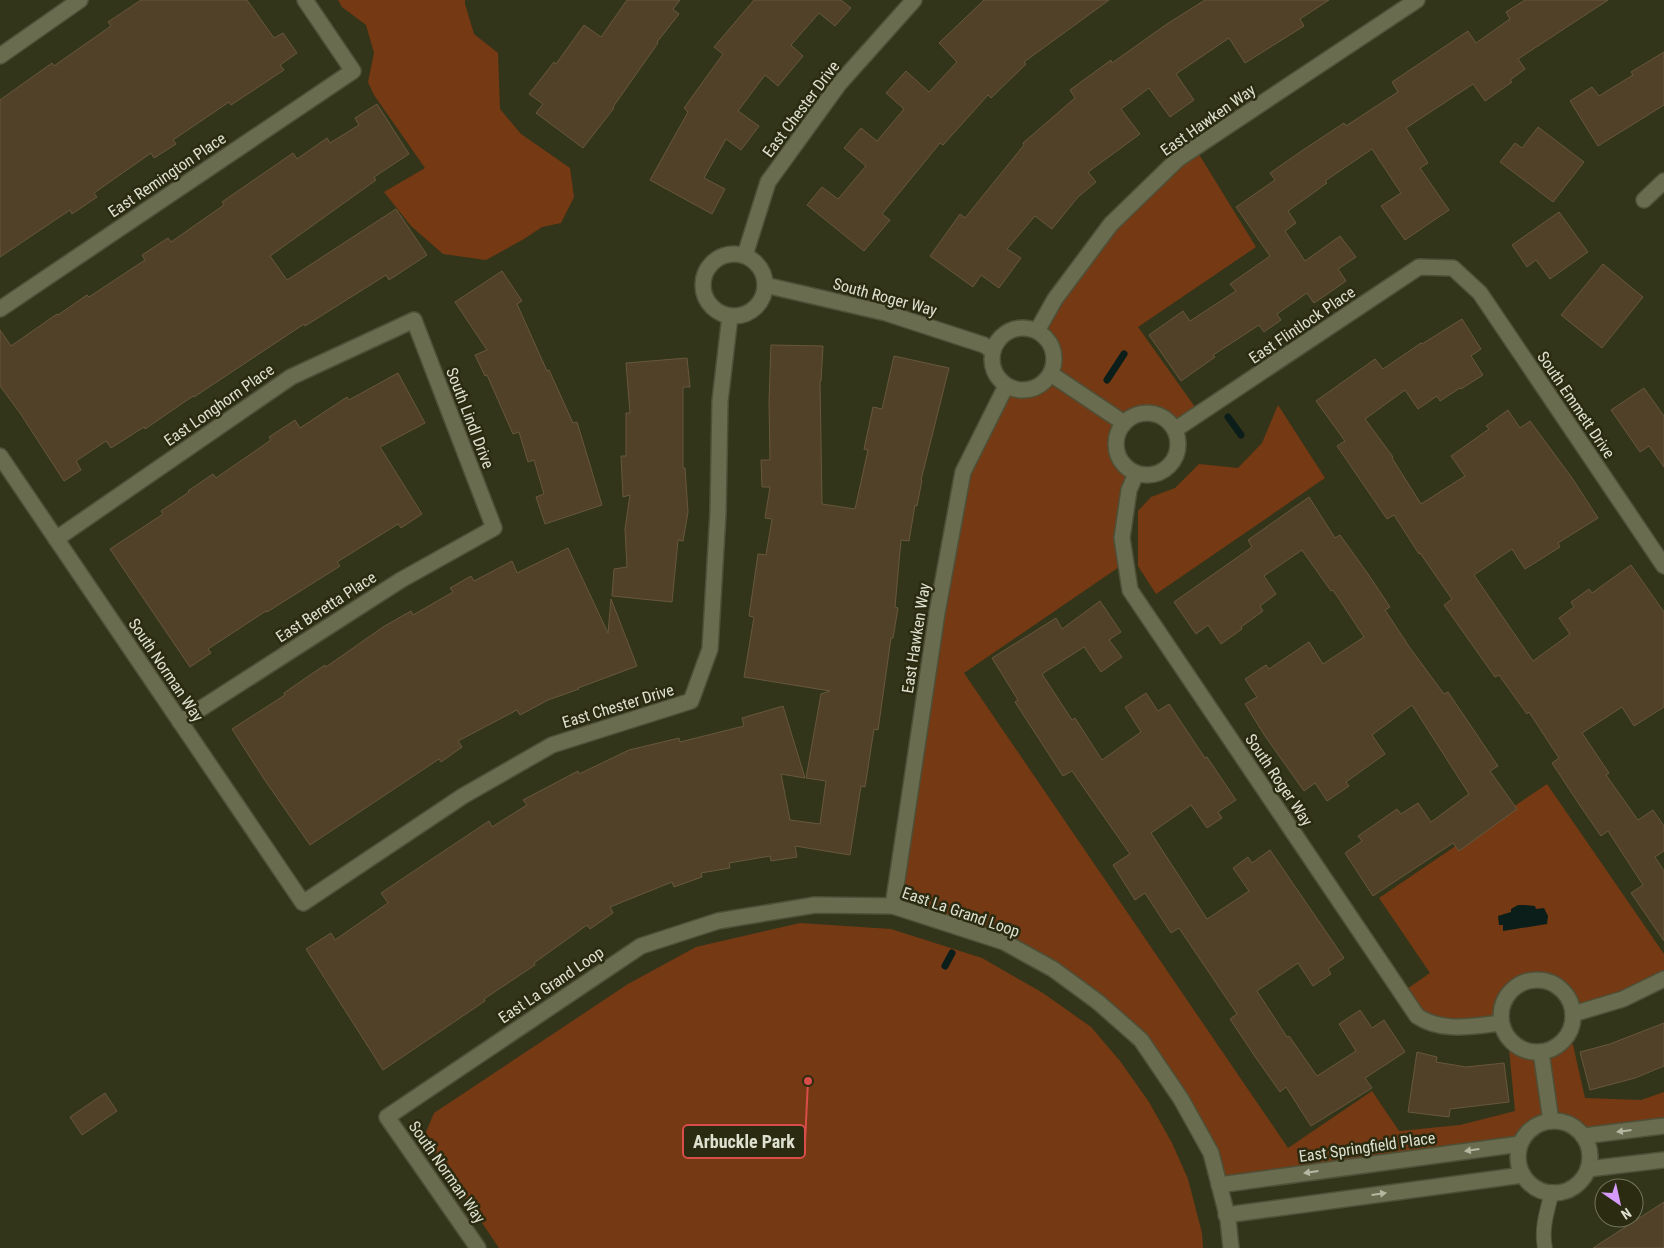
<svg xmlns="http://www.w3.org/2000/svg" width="1664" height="1248" viewBox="0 0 1664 1248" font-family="'Roboto Condensed',sans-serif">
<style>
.green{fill:#753914}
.water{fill:#0b1e19}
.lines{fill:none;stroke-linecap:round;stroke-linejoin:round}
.stream{stroke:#0b1e19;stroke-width:7}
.building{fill:#504128;stroke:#67573d}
.lane-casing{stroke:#4e5038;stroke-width:16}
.street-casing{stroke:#4e5038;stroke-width:18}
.lane{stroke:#696c4e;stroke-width:14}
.street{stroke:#696c4e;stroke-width:15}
.oneway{fill:#b6b8a2}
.labels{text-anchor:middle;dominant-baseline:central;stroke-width:5;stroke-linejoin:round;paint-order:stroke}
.street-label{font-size:16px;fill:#dfe1d0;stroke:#2a2b10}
.leader{fill:none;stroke:#d84d4a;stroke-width:2}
.callout-dot{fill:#d84d4a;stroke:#2a2b10;stroke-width:2}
.callout{fill:#2a2b10;stroke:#d84d4a;stroke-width:2}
.callout-label{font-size:18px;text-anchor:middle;font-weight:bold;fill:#dfe1d0}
</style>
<rect width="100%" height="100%" fill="#33351a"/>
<g class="green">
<path d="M338,0H465V4L474,34L498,53L500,109L521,134L570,168L574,197L561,223L542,227L524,239L486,260L443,254L411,226L384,192L425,168L374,95L368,82L374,53L366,25L342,7Z"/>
<path d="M1195,148L1256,247L1138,327L1200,414L1176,429C1142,383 1086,445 1136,474L1125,563L964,673L1288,1148L1372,1091L1399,1131L1460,1125L1515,1111L1508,1039C1528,1057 1551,1058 1567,1035L1573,1045L1585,1098L1641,1100L1664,1092V1126L1579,1131C1556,1114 1535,1120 1520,1144L1219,1185L1211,1153L1141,1040L1053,969L893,906L963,472L1006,386C1047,404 1074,357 1037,331L1111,224Z"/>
<path d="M1278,405L1325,478L1156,594L1138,566V511L1151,497L1175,488L1199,464L1238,468L1262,443Z"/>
<path d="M1547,784L1664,954V979L1573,1010C1557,963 1496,976 1501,1023L1427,1022L1401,993L1430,973L1379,898Z"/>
<path d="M800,923L891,929L982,958L1043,993L1091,1027L1120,1061L1149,1102L1172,1143L1188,1179L1202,1233L1203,1248H499L429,1144L426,1132L434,1113L628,984L696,947Z"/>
</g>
<path class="water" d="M1518,905H1525L1535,906L1536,909L1544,908L1548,916L1547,924L1503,931V925H1499L1498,916L1511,912V909Z"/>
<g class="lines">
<g class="stream">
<path d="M1107,380L1124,354"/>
<path d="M1228,417L1241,435"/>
<path d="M945,966L952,953"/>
</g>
</g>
<g class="building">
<path d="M141,0H247L274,38L283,33L297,53L280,65L284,70L231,105L229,102L173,140L176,144L154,158L151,153L94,193L97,197L72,214L70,210L0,257V100L52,63L54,66L111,26L108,22Z"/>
<path d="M627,0H680L673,9L679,14L657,42L658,43L613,107L614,108L583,148L536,113L543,104L529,94L554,62L556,64L584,25L601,37Z"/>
<path d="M754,0H841L851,8L835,26L819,13L791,45L803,56L778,86L765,75L738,111L759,126L741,150L726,139L704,178L725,189L712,214L650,180L688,112L684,108L723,54L714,47Z"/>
<path d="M984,0H1109L1024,62L1026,64L991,98L988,95L943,145L940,143L882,214L890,220L864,251L807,205L822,187L838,199L866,166L844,148L861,128L877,141L904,109L886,93L906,71L929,92L957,62L939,43Z"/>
<path d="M1205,0H1329L1300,19L1304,26L1245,63L1229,38L1176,74L1194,100L1170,117L1149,88L1121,109L1140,134L1088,172L1096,182L1078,197L1052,229L1035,216L1007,249L1021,258L999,288L981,275L973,287L930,256L960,214L965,218L1024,145L1023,143L1075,98L1070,90L1111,60L1112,63L1167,24Z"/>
<path d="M1525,0H1608L1518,59L1525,69L1510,80L1512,82L1485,101L1473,84L1406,128L1428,163L1420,168L1449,210L1405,240L1381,206L1401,193L1372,149L1325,181L1327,183L1288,211L1296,223L1285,231L1305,261L1340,236L1356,257L1338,269L1346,281L1314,303L1307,293L1277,314L1281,320L1264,332L1259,325L1213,355L1215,357L1181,381L1149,335L1183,311L1190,321L1236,291L1230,284L1270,256L1236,207L1275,180L1270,173L1303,150L1344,123L1346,126L1398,92L1392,82L1468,31L1476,43L1510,19L1506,12Z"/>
<path d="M1664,52V105L1598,146L1570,101L1592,87L1599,96L1633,75L1631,72Z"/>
<path d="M377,104L409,154L374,177L376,180L270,256L287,280L396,209L427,255L389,280L386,275L305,326L304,324L194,397L193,396L145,429L144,427L111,448L106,441L76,461L81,470L64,481L20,413L0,386V330L11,346L57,314L58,315L87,295L89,297L145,260L142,255L168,238L171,242L224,205L222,202L293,153L297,159L327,138L330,143L359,125L355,118Z"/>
<path d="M1538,127L1584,162L1553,202L1500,162L1515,143L1522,148Z"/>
<path d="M1559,212L1588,252L1550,279L1536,260L1527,267L1512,245Z"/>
<path d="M1603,264L1643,297L1602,348L1561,315Z"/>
<path d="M502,271L522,301L517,304L547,371L549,370L573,423L577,422L602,505L545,524L536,497L544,494L534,460L528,462L519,432L513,434L487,375L485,376L475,355L487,350L455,302Z"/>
<path d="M1462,319L1481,349L1471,356L1483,375L1461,389L1460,388L1440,401L1437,396L1418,409L1405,390L1365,419L1393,457L1392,458L1421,504L1465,476L1451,456L1489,429L1486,426L1508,410L1520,428L1530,421L1572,478L1598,518L1558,543L1560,547L1525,569L1512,549L1474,575L1533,661L1570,634L1559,618L1574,607L1571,602L1589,589L1592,593L1631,565L1664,612V707L1634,726L1622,707L1582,733L1609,773L1606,775L1638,820L1653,810L1664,826V851L1655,857L1664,871V941L1631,893L1643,885L1608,831L1601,836L1581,807L1552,763L1559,758L1529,712L1527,714L1499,675L1495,677L1444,605L1452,599L1420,553L1419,554L1394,515L1387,519L1337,446L1345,441L1316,401L1375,359L1383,369L1421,343L1422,344Z"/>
<path d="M771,345L823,346L821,381H820L822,504L855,509L868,450L864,449L873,407L882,409L894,356L949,368L921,480H922L917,506L915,505L909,541L901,540L895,607L898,608L893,638H891L878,730L874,729L865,787L861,786L850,855L795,846L797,857L771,861L770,856L729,863L730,868L701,873L702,877L674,887L672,882L610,907L613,913L590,929L587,925L534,963L535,965L484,999L485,1001L383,1070L306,949L331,933L335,940L388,903L381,893L489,821L492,827L527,805L523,800L578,771L579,774L629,750L679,738L680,742L744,726L742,718L783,706L805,778L781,774L790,820L820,824L826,781L806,778L821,694L830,691L744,677L754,617L749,616L758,554L766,555L772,519L765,518L770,487H762L761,460H770L769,402Z"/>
<path d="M687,358L690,387H683V468H685L688,512L683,541L678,540L672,602L612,596L614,569L627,567L625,529L630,495L623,497L621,456H626V413H630L626,363Z"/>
<path d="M398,373L425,423L380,447L422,514L401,528L398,524L337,562L340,566L267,612L266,611L208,649L211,653L190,667L110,549L163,514L161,511L189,492L188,491L213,474L216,478L271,440L269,437L295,420L300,428L347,397L349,400Z"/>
<path d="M1644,388L1664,416V467L1649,446L1640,452L1611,410Z"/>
<path d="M1309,497L1335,538L1340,535L1368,574L1390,607L1385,610L1410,648L1444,694L1448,692L1475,732L1498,766L1490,771L1517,809L1459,851L1453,843L1373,896L1345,853L1362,841L1358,836L1397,809L1401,814L1418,803L1431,822L1469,794L1412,705L1372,735L1385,754L1346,782L1349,786L1327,801L1315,783L1304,791L1265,736L1245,704L1257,697L1245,679L1266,665L1269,669L1309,642L1323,664L1364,637L1333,590L1331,591L1302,550L1264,576L1276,594L1260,606L1263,611L1241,627L1242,629L1221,644L1208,625L1196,634L1174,602L1252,547L1248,540Z"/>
<path d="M568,548L608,633L611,599L637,666L578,688L579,689L548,700L520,715L517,710L458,741L462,747L441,762L439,759L310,845L264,779L232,729L285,695L284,693L310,675L325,665L326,667L383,627L411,611L413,615L453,592L450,588L471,576L474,581L512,561L517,573Z"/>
<path d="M1100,601L1121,632L1109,640L1122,657L1101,672L1084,647L1042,674L1072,720L1075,718L1102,760L1141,732L1125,707L1146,693L1158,711L1169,704L1205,758L1207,757L1236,800L1218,812L1222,818L1207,828L1191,805L1151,833L1207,919L1249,891L1233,868L1248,857L1252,863L1270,850L1344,958L1328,969L1331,974L1313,986L1298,963L1257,991L1287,1037L1289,1036L1317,1076L1356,1051L1339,1024L1360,1010L1372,1028L1384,1020L1405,1052L1365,1078L1372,1088L1311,1126L1286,1087L1280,1092L1256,1058L1230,1019L1237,1014L1179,928L1171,933L1145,893L1135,900L1113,865L1130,854L1072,771L1063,776L1015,702L1018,700L992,658L1056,618L1062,629Z"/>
<path d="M1664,1023V1066L1635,1078L1590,1090L1580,1052L1610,1044Z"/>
<path d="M1417,1052L1437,1057L1436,1062L1466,1067L1504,1063L1509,1102L1450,1109L1449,1117L1408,1112Z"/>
<path d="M105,1093L117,1111L82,1135L70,1117Z"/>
<path d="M1664,1202V1248H1593Z"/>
</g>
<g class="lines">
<g class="lane-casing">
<path id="lane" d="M1545,1248C1541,1229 1547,1211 1552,1192"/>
</g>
<g class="street-casing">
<g id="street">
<path d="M0,56L80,0"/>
<path d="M1644,200L1664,181"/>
<circle cx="734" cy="285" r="31"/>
<path d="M745,255L768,182L839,84L914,0"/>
<path d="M765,285L886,313L984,345L993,351"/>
<path d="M0,309L353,71L305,0"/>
<circle cx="1023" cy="359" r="31"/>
<path d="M1037,331L1055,299L1111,224L1178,159L1417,0"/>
<path d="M1051,374L1124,423"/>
<circle cx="1147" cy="444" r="31"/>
<path d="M1176,429L1419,267L1453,268L1480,293L1664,566"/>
<path d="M0,456L303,903L463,796L552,745L691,701L710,649L718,513L720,401L730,316"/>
<path d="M1136,474L1129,490L1122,538L1130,590L1417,1016C1442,1033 1474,1026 1501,1023"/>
<path d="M56,539L291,377L414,320L494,528L401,580L180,722"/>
<path d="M893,906L937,613L963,472L1006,386"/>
<circle cx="1537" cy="1016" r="36"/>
<path d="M1573,1014L1623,999L1664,979"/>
<path d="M1541,1052L1551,1121"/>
<circle cx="1554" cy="1157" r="36"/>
<path d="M1583,1136L1664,1126"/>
<path d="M1588,1169L1664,1160"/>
<path d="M1219,1185L1520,1144"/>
<path d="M1226,1215L1523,1175"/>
<path d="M478,1248L387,1117L641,946L718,921L815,905L893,906L1004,942L1053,969L1098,1002L1141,1040L1181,1099L1211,1153L1228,1219L1231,1248"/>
</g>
</g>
<use href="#lane" class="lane"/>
<use href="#street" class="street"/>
</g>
<defs><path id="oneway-solid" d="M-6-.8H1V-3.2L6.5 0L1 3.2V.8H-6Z" transform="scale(1.25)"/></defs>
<g class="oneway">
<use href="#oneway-solid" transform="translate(1624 1131) rotate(173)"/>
<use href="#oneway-solid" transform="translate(1472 1150) rotate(172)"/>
<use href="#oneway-solid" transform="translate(1311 1172) rotate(172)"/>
<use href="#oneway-solid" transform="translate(1379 1194) rotate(-8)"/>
</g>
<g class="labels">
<g class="street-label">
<text transform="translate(801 109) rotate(-53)">East Chester Drive</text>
<text transform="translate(1208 120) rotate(-35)">East Hawken Way</text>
<text transform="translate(167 175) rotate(-34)">East Remington Place</text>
<text transform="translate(885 297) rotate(15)">South Roger Way</text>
<text transform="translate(1302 325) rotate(-34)">East Flintlock Place</text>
<text transform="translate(219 405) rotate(-35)">East Longhorn Place</text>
<text transform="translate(1576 405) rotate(56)">South Emmett Drive</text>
<text transform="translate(470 418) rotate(69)">South Lindl Drive</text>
<text transform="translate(326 607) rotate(-33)">East Beretta Place</text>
<text transform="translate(916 638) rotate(-81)">East Hawken Way</text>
<text transform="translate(166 670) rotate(56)">South Norman Way</text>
<text transform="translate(618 706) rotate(-17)">East Chester Drive</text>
<text transform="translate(1279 780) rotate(56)">South Roger Way</text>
<text transform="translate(961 912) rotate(19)">East La Grand Loop</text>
<text transform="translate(551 985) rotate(-34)">East La Grand Loop</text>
<text transform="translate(1367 1147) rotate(-8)">East Springfield Place</text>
<text transform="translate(447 1172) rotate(55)">South Norman Way</text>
</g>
</g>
<path class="leader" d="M808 1081L805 1142"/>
<circle class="callout-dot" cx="808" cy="1081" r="5"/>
<rect class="callout" x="683" y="1125" width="122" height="33" rx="5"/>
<g class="callout-label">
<text x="744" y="1148">Arbuckle Park</text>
</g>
<g transform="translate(1619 1203) rotate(146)"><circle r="24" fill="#2a2b10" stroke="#72745d"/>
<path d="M0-4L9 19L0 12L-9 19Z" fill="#d69bfa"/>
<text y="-8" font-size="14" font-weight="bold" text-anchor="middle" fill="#dfe1d0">N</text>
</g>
</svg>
